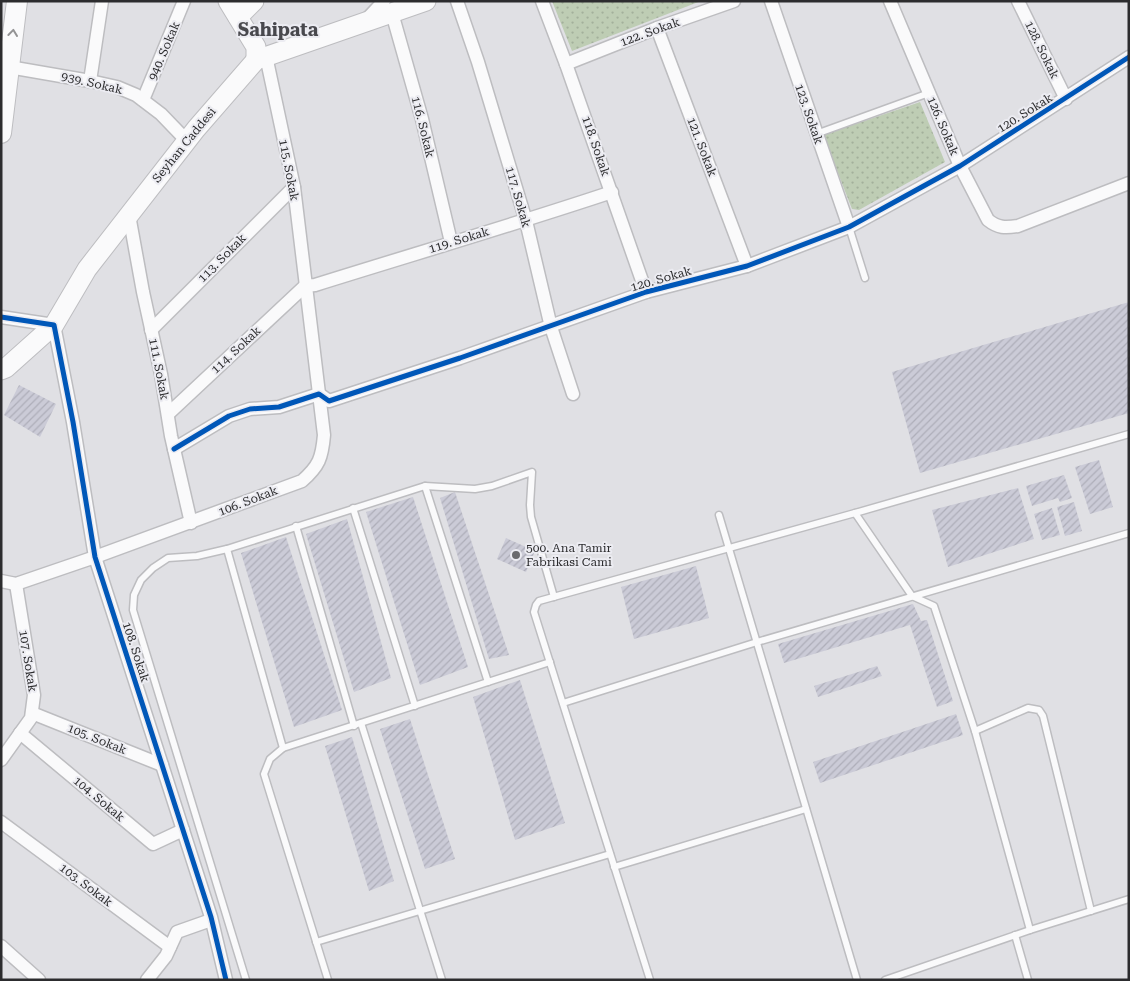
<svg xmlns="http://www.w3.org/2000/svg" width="1130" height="981" viewBox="0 0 1130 981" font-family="'Roboto Serif',serif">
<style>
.park{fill:url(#park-dots)}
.building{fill:url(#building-hatch)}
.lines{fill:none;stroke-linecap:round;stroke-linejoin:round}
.service-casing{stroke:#bdbdc0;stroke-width:9}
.minor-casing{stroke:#bdbdc0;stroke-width:15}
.secondary-casing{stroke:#bdbdc0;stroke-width:21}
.primary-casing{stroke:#bdbdc0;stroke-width:22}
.service{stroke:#fafafb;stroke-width:6}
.minor{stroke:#fafafb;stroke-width:12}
.secondary{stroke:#fafafb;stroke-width:19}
.primary{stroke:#fafafb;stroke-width:20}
.cycleway-casing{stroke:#ececf2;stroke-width:8}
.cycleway{stroke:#0057b8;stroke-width:5}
.oneway{stroke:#939394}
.poi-dot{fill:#6b6b6e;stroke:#ececf2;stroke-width:2}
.labels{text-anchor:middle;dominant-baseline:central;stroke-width:4;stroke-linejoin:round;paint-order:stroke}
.street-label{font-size:12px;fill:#2c2c2e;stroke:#ececf2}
.poi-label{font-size:12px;fill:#2c2c2e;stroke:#ececf2;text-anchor:start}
.district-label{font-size:18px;font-weight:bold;fill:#48484d;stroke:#ececf2}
</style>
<defs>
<pattern id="park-dots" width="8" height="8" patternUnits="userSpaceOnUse" patternTransform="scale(1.25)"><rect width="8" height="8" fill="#becdb4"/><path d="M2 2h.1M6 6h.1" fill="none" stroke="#a3b09b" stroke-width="1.8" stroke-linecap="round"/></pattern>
<pattern id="building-hatch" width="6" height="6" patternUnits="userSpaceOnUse" patternTransform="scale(1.25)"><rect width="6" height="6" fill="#cbcbd7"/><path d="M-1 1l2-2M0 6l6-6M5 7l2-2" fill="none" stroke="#aeaeb9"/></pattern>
</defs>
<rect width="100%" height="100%" fill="#e0e0e4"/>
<g class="park">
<path d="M552,1H701L572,51Z"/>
<path d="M920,102L945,162L859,210L852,209L823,135Z"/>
</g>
<g class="building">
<path d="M1129,302V413L920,473L892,372Z"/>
<path d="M19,385L56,404L40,437L4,415Z"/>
<path d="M1099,460L1113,507L1090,514L1075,467Z"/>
<path d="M1064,475L1072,498L1060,502L1058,498L1032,506L1026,486Z"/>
<path d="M1018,488L1034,539L948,567L932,510Z"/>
<path d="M455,492L509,655L489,659L440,498Z"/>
<path d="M413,497L468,667L420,685L366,512Z"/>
<path d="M1074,502L1082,531L1065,536L1057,507Z"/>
<path d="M1052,508L1060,535L1042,540L1034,514Z"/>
<path d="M347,519L391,678L354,692L306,534Z"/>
<path d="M286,537L342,710L294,727L241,553Z"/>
<path d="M506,538L535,551L526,572L497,559Z"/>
<path d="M696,566L709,618L634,639L621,587Z"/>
<path d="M913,604L921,621L927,620L953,701L937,707L910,625L784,663L778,644Z"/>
<path d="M877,666L882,676L818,697L814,686Z"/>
<path d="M520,680L565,823L515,840L473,697Z"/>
<path d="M956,714L963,735L820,783L813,762Z"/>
<path d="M410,719L455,859L425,869L380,729Z"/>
<path d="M352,737L394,881L369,891L325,746Z"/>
</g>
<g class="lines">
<g class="service-casing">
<g id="service">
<path d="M816,134L929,93"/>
<path d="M849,227L865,278"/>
<path d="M425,486L488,682"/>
<path d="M353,508L415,706"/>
<path d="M855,513L1129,434"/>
<path d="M719,515L857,980"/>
<path d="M296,526L354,726"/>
<path d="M227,549L197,556L168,558L153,568L141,580L134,595L133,610L246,980"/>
<path d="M550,662L283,748L227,549L425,486L475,489L492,486L532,472L530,505L531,517L554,597"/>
<path d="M563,703L757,642L1129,533"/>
<path d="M361,723L442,980"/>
<path d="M975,731L1028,708L1039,710L1043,716L1091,911"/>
<path d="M283,748L270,759L264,774L328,980"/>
<path d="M614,867L806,809"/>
<path d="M1015,935L1028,980"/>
<path d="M316,942L610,854"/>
<path d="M650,980L534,612L536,605L539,601L855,513L912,596L934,606L975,731L1030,930"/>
<path d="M885,980L1030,930L1129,899"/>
</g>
</g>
<g class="minor-casing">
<g id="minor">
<path d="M457,1L478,62L526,221L551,327L573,394"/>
<path d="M542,1L566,64L646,292"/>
<path d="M771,1L849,227"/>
<path d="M890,1L960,166L988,220C998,228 1005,228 1018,226L1129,183"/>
<path d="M1018,1L1066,99"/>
<path d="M392,13L422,119L451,242"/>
<path d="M367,19L384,1"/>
<path d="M657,28L747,266"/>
<path d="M566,64L657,28L734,1"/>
<path d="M9,67L90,81L117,87L136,95L161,114L187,141"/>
<path d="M90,81L102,1"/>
<path d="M143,100L184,1"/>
<path d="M129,215L143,292L161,374L171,436L191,523"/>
<path d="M305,286L315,285C414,254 513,225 612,192"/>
<path d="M1,317L54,325L73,422L95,557L211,917L226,980"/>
<path d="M151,330L294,187"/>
<path d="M168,414L305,286"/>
<path d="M174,449L229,416L250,409L279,407L319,394L329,401L460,358L646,292L747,266L849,227L960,166L1129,57"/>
<path d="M1,581L16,584L95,557L302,481C319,466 322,458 324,435L294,187L266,56"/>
<path d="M32,713L162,765"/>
<path d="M20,733L153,844L183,830"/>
<path d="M1,760L31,718L34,695L16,584"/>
<path d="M1,822L170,947"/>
<path d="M1,946L39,980"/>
<path d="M147,980L166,956L177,932L211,920"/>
</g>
</g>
<g class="secondary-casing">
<g id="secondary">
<path d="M228,1L256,47V60"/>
<path d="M238,17L254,1"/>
<path d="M1,370L6,368L54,325L87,269L196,129L256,60L426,1"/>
</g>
</g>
<g class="primary-casing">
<path id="primary" d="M1,133L17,1"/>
</g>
<use href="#service" class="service"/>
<use href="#minor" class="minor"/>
<use href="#secondary" class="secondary"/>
<use href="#primary" class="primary"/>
<g class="cycleway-casing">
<g id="cycleway">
<path d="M1,317L54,325L73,422L95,557L211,917L226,980"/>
<path d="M174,449L229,416L250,409L279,407L319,394L329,401L460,358L646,292L747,266L849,227L960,166L1129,57"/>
</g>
</g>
<use href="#cycleway" class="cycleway"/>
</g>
<defs><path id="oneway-chevron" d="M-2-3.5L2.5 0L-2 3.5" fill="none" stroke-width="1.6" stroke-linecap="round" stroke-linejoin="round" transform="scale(1.25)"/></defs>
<use class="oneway" href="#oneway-chevron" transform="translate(13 33) rotate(-83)"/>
<circle class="poi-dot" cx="516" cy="555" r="5"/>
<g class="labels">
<g class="street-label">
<text transform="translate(650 32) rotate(-20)">122. Sokak</text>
<text transform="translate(1042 50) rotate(64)">128. Sokak</text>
<text transform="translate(164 51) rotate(-67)">940. Sokak</text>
<text transform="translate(92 83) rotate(13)">939. Sokak</text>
<text transform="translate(1025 113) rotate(-32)">120. Sokak</text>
<text transform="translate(809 114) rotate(71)">123. Sokak</text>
<text transform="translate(943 126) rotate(67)">126. Sokak</text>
<text transform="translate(423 127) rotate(76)">116. Sokak</text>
<text transform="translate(184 145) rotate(-51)">Seyhan Caddesi</text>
<text transform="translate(596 146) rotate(71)">118. Sokak</text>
<text transform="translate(702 147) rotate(69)">121. Sokak</text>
<text transform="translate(289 170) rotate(79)">115. Sokak</text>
<text transform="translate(518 197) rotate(74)">117. Sokak</text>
<text transform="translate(459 240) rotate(-17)">119. Sokak</text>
<text transform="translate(222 258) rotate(-45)">113. Sokak</text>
<text transform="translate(661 279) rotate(-16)">120. Sokak</text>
<text transform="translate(236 350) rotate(-43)">114. Sokak</text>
<text transform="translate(159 369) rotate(79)">111. Sokak</text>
<text transform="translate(248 501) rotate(-21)">106. Sokak</text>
<text transform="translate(136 652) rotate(72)">108. Sokak</text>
<text transform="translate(28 661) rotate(81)">107. Sokak</text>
<text transform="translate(97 739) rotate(22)">105. Sokak</text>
<text transform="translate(99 799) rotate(40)">104. Sokak</text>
<text transform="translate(86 885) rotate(37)">103. Sokak</text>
</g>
<g class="poi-label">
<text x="526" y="548">500. Ana Tamir<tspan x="526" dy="14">Fabrikasi Cami</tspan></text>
</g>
<g class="district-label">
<text x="278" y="29">Sahipata</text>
</g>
</g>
<rect width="1130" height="981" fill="none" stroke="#2c2c2e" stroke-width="5"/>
</svg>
